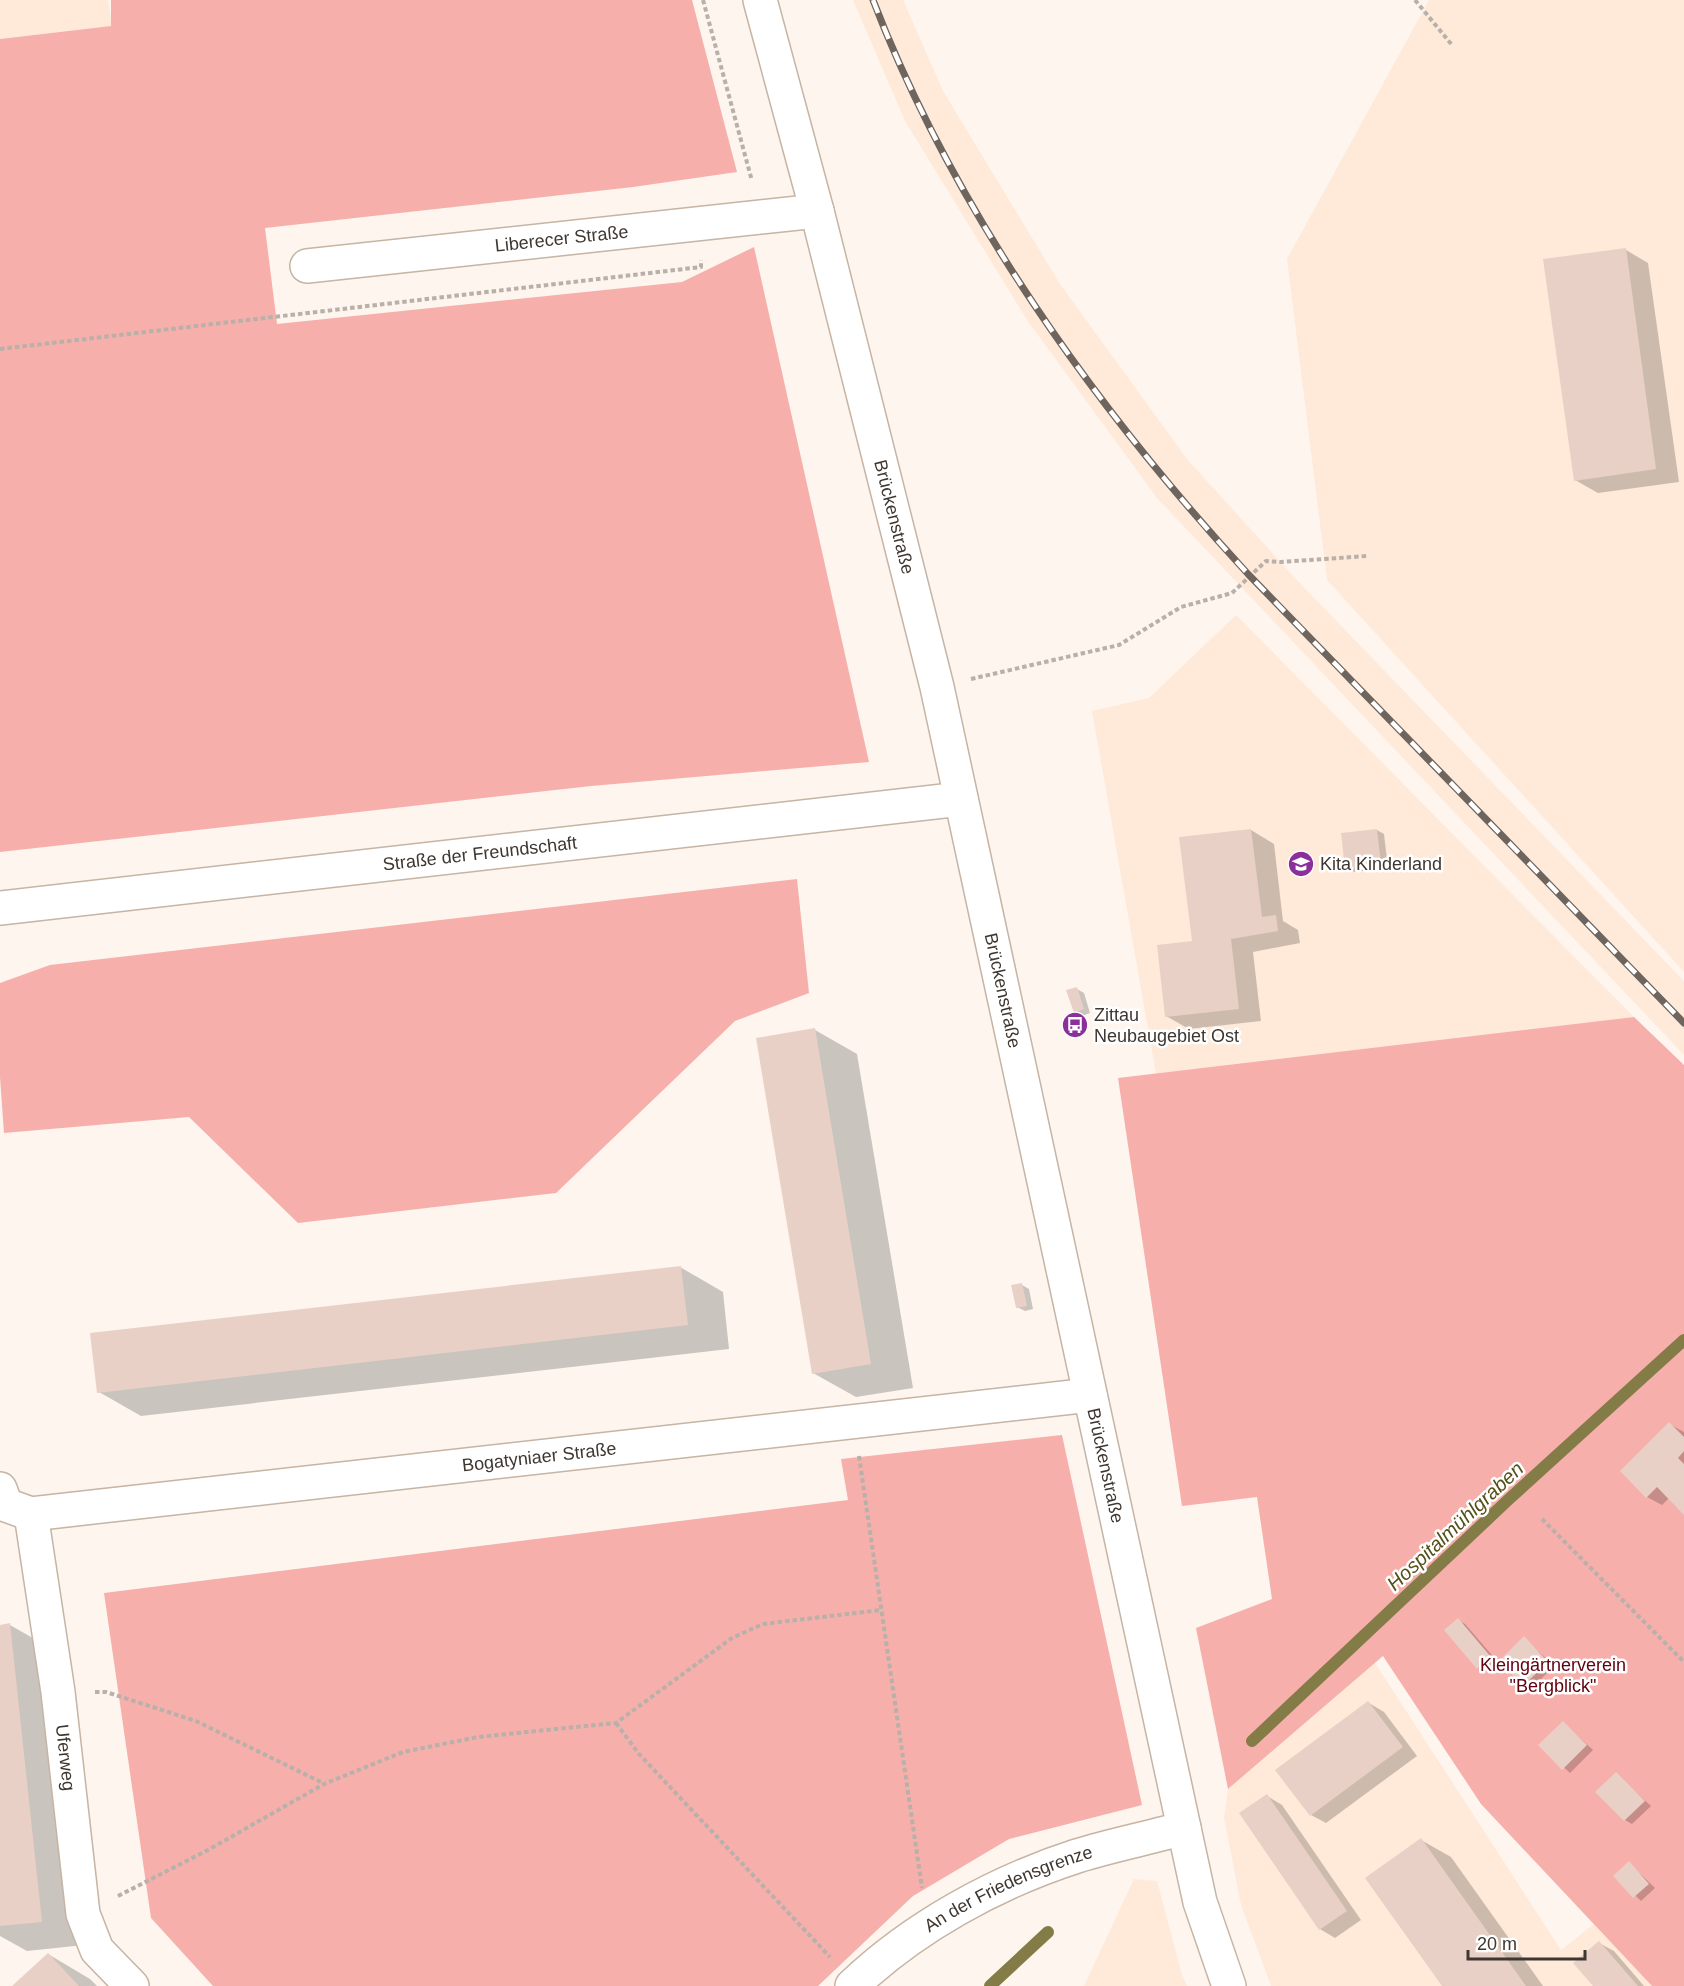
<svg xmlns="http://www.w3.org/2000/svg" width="1684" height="1986" viewBox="0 0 1684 1986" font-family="Helvetica,sans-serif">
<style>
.built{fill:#ffead9}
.green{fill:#f7afab}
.shadow{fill:#0003}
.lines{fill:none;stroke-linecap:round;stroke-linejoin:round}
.stream{stroke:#837c46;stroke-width:12}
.building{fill:#e9d0c6}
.minor-casing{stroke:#c6b4a4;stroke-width:36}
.path{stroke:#b8b0a9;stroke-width:4;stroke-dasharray:4.5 3;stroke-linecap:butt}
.minor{stroke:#fff;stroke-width:33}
.rail-casing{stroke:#6d655e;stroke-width:7}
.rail{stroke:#fff;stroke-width:4.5;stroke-dasharray:14;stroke-linecap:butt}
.labels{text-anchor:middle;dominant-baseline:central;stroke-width:5;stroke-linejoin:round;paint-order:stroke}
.street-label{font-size:18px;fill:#3e3630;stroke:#fff}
.poi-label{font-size:18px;fill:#3e3630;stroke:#fff;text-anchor:start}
.park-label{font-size:18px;fill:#61000e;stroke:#fff}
.water-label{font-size:20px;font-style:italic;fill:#555016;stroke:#fff}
</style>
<rect width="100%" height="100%" fill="#fdf5ee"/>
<g class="built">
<path d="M0,0H108L112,26L0,39Z"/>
<path d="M853,0H903L943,91L1060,284L1187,459L1295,578L1684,981V1055L1157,498L1027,320L905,121Z"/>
<path d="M1429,0H1684V972L1327,580L1287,259Z"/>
<path d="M1236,615L1634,1017L1156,1074L1092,711L1149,698Z"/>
<path d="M1375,1663L1561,1950L1594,1924L1652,1986H1271L1241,1905L1224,1818L1228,1789Z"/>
<path d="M1134,1879L1157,1881L1182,1975L1187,1986H1084Z"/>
</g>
<g class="green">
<path d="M111,0H692L737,172L633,187L265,228L277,324L682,282L754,247L869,762L591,786L0,852V39L111,26Z"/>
<path d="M797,879L809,993L735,1021L556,1193L298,1223L189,1117L4,1133L0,1077V983L50,965Z"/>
<path d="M1634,1017L1684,1065V1986H1652L1481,1804L1383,1656L1228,1789L1196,1628L1272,1599L1257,1497L1182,1506L1118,1078Z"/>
<path d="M1062,1435L1142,1805L1009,1839L913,1896L818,1986H213L151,1918L104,1593L848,1500L841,1459Z"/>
</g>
<g class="shadow">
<path d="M1626,250L1648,263L1679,482L1598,493L1575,480Z"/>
<path d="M1251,830L1274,844L1283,921L1298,930L1300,943L1253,952L1261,1021L1189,1029L1166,1016L1193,943Z"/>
<path d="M1377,830L1384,834L1388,868L1354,872L1347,868Z"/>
<path d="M1077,989L1084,993L1090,1013L1082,1016L1075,1012Z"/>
<path d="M815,1030L857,1054L913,1388L856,1397L813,1373Z"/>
<path d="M680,1267L723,1292L729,1349L141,1416L99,1392Z"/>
<path d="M1022,1285L1029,1289L1033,1309L1025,1311L1017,1307Z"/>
<path d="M1669,1424L1684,1432V1513L1669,1498L1662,1505L1647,1497Z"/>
<path d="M1458,1620L1465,1624L1497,1661L1485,1672L1478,1668Z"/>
<path d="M10,1625L52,1649L84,1945L27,1951L0,1936V1626Z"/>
<path d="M1524,1638L1554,1666L1531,1689L1524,1685Z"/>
<path d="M1369,1703L1384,1712L1417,1756L1326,1823L1311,1815Z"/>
<path d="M1563,1722L1593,1750L1570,1773L1540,1745Z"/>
<path d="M1616,1774L1651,1806L1632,1824L1625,1820Z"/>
<path d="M1267,1796L1282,1805L1361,1920L1335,1938L1320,1929Z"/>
<path d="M1421,1840L1451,1857L1543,1986H1444Z"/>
<path d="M1629,1863L1655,1888L1641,1901L1615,1876Z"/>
<path d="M1599,1943L1614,1951L1644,1986H1595Z"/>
<path d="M48,1954L90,1979L97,1986H15Z"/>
</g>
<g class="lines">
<g class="stream">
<path d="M1252,1741L1508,1500L1684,1340"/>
<path d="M990,1986L1048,1932"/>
</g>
</g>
<g class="building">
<path d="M1626,248L1656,469L1574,481L1543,259Z"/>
<path d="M1251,829L1262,917L1276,915L1278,931L1231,939L1239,1009L1165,1017L1157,945L1192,941L1179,837Z"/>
<path d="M1377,829L1381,865L1345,869L1341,833Z"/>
<path d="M1077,987L1084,1009L1074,1013L1066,990Z"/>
<path d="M815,1028L871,1364L812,1374L756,1038Z"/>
<path d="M681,1266L688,1325L97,1393L90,1333Z"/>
<path d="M1022,1283L1027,1306L1016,1308L1011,1285Z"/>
<path d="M1669,1422L1684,1437V1451L1678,1458L1684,1464V1515L1657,1487L1646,1498L1620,1471Z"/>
<path d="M1458,1618L1491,1657L1477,1669L1444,1630Z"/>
<path d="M10,1623L42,1922L0,1926V1625Z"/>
<path d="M1524,1636L1548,1662L1523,1686L1499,1661Z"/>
<path d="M1368,1701L1403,1747L1310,1816L1275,1770Z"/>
<path d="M1563,1721L1587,1745L1562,1770L1538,1745Z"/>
<path d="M1616,1772L1645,1801L1624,1821L1595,1792Z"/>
<path d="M1267,1794L1347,1911L1319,1930L1239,1813Z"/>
<path d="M1421,1838L1526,1986H1442L1365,1878Z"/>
<path d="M1629,1861L1649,1884L1633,1898L1613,1876Z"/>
<path d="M1599,1941L1638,1986H1593L1573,1963Z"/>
<path d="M48,1953L79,1986H12Z"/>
</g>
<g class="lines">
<g class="minor-casing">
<g id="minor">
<path id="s1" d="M760,0L817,211L937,687L1200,1902L1229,1986"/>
<path id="s2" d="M307,266L817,211"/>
<path id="s3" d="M0,908L961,799"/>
<path id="s4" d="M0,1489L6,1505L31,1514L1090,1395"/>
<path id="s5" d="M31,1514L58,1692L83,1914L97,1950L132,1986"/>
<path id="s6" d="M852,1986C914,1927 996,1882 1077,1856C1112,1845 1149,1838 1184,1828"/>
</g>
</g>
<g class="path">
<path d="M703,0L752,181"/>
<path d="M1415,0L1452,45"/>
<path d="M0,349L701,267V260"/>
<path d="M971,679L1119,645L1181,607L1232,593L1266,561L1281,562L1367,556"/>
<path d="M859,1456L922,1888"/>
<path d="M1542,1519L1684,1662"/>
<path d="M95,1692H106L196,1721L323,1783"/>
<path d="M616,1723L639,1754L830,1957"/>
<path d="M118,1896L208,1850L324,1784L403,1752L478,1737L616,1723L732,1638L763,1624L881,1610"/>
</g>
<use href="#minor" class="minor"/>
<g class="rail-casing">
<path id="rail" d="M873,0C954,211 1096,409 1248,574L1684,1023"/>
</g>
<use href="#rail" class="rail"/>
</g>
<defs>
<g id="school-disc" transform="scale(1.35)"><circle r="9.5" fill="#8b309b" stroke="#fff"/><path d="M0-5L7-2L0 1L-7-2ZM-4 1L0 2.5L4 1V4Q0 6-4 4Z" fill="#fff"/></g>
<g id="bus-disc" transform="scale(1.35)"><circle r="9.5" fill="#8b309b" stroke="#fff"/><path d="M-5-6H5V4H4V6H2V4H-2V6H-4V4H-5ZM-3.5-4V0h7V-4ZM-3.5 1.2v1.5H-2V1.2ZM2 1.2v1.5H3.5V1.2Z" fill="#fff"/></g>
</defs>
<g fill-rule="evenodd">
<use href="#school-disc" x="1301" y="864"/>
<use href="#bus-disc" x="1075" y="1025"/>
</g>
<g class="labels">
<g class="street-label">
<text stroke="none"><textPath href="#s2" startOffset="256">Liberecer Straße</textPath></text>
<text stroke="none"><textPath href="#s1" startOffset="534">Brückenstraße</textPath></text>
<text stroke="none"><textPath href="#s3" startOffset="483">Straße der Freundschaft</textPath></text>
<text stroke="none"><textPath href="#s1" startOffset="1020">Brückenstraße</textPath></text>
<text stroke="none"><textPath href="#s4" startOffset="555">Bogatyniaer Straße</textPath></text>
<text stroke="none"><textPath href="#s1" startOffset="1506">Brückenstraße</textPath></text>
<text stroke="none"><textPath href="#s5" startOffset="246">Uferweg</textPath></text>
<text stroke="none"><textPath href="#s6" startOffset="186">An der Friedensgrenze</textPath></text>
</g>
<g class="poi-label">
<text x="1320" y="864">Kita Kinderland</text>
<text x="1094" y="1015">Zittau<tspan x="1094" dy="21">Neubaugebiet Ost</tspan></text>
</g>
<g class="park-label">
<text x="1553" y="1665">Kleingärtnerverein<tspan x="1553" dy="21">"Bergblick"</tspan></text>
</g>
<g class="water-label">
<text transform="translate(1455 1526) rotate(-43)">Hospitalmühlgraben</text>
</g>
</g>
<path d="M1468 1950v9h117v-9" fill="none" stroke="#3e3630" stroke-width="3"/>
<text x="1477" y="1950" font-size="18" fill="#3e3630" stroke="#ffffff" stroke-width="4.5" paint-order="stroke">20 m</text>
</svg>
